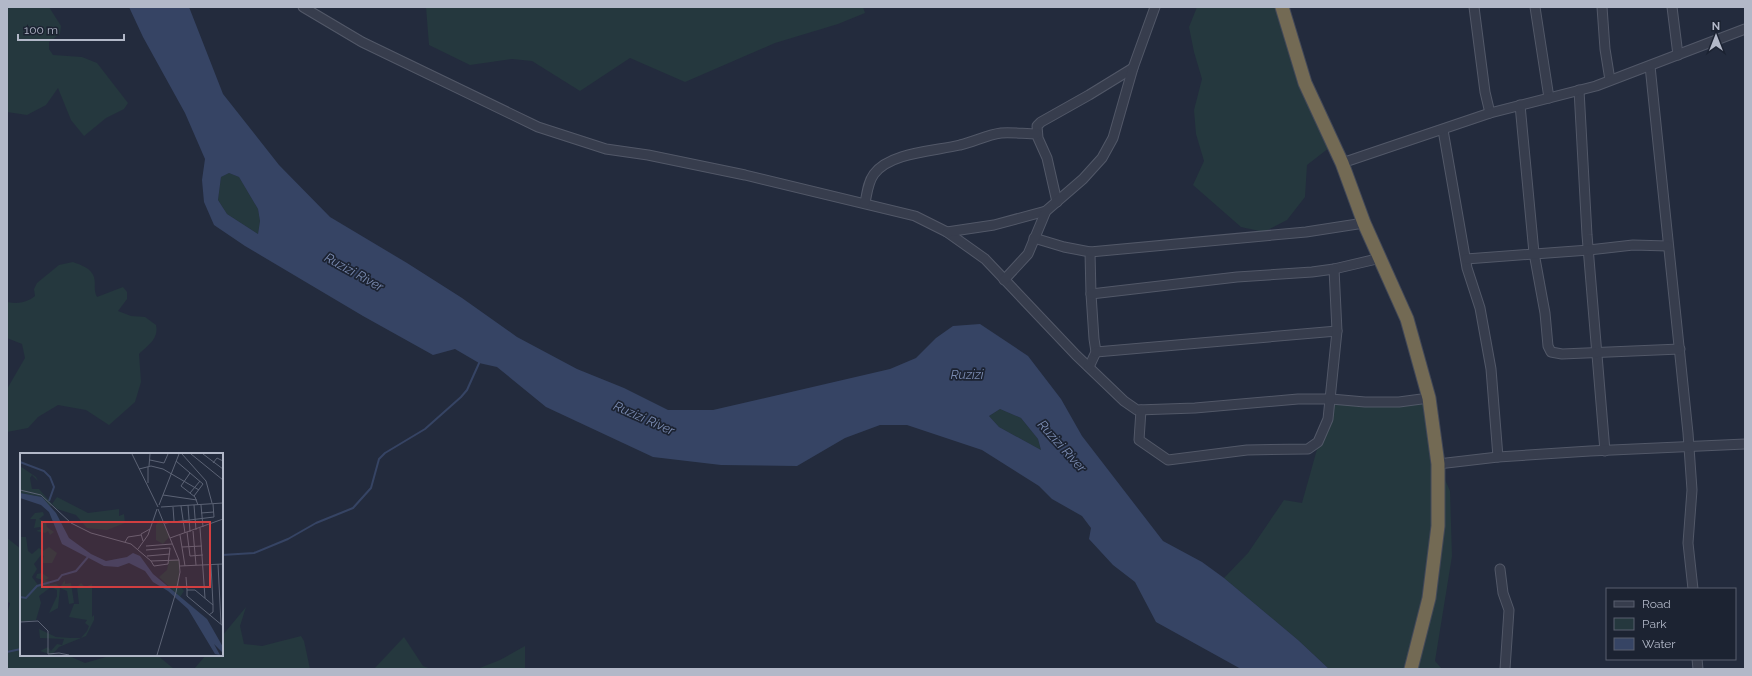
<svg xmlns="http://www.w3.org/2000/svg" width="1752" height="676" viewBox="0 0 1752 676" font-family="Raleway,sans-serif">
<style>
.green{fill:#25383e}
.water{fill:#364464;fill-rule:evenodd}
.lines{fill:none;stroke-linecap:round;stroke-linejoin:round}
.stream{stroke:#364464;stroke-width:2}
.minor-casing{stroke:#525868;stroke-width:11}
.highway-casing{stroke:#424858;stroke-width:15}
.minor{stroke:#373d4d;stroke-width:9}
.highway{stroke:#736a54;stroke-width:13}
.labels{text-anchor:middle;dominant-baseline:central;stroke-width:3.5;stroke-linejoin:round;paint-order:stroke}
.water-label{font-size:13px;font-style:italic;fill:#7a8bb1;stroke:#1c2332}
.inset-river{fill:none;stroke:#364464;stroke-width:2}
.inset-road{fill:none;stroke:#5c6375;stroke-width:1}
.view{fill:#d13e40;fill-opacity:0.15;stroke:#d13e40;stroke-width:2}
.inset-edge{fill:none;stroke:#b2b8c8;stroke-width:2}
</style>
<rect width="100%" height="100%" fill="#232b3d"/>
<g class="green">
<path d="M7,7H49L61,26L60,34L49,42V49L53,55L82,57L97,63L128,103L124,109L106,118L84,136L71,120L58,88L46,105L27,115L7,112Z"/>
<path d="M426,7H863L865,13L838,24L775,43L685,82L630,58L580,91L532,61L512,59L470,65L429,45Z"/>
<path d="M1197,7H1282L1334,144L1307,165L1305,197L1287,220L1264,232L1241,227L1193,185L1204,161L1196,134L1194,110L1202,79L1194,52L1189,27Z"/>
<path d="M229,173L239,177L258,209L260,221L258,234L227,214L218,200L221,177Z"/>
<path d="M73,262C81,265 91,268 94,277C96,284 93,289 97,297L123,287L127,292V299L118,311L131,316L145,317L156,325C159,339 148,345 139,354L141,382L135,402L109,425L86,410L58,405L38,417L28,428L7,432V389L25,358L22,344L7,338V302C18,304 26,303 35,296L34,289L37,283L59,265Z"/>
<path d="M1429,398L1438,464L1450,491L1452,556L1435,661L1442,669H1329L1298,640L1224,578L1248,553L1284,500L1302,503L1331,399Z"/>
<path d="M1000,409L1021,418L1038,439L1041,450L999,427L989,416Z"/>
<path d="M7,538L21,549V655H67L85,663L113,655H157L174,669H7V614L10,603L7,602Z"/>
<path d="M246,607L240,626L244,644L262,646L301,636L304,641L310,669H194L206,655H222V636Z"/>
<path d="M404,637L423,666L431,669H374Z"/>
<path d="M525,646V669H477L500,660Z"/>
</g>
<path class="water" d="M129,7H189L223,94L279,165L330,217L407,263L462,298L517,337L577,369L624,388L668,410H713L890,369L916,358L936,338L953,326L980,324L1028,356L1061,399L1082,436L1163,541L1202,562L1224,578L1298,640L1329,669H1241L1156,622L1135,582L1113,565L1089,539L1091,528L1082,516L1052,499L1039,486L982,450L907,425H880L845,438L797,466L721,465L653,457L546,407L497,367L479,363L455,349L433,355L363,316L245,246L214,225L204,202L202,180L205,159L185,113L143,37ZM229,173L239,177L258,209L260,221L258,234L227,214L218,200L221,177ZM1000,409L1021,418L1038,439L1041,450L999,427L989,416Z"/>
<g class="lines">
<g class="stream">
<path d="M222,555L254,553L288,539L316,523L353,508L371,488L379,459L385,453L425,429L461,397L467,390L480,361"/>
<path d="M7,652L21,649"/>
</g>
<g class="minor-casing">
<g id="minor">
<path d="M303,7L362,42L538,127L606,149L648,155L745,175L915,216L947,232L985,259L1076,355L1124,401L1137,410L1195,408L1298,399H1331L1365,402H1399L1429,398"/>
<path d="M1474,7L1485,92L1490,113"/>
<path d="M1535,7L1549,98"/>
<path d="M1602,7L1605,49L1610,80"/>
<path d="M1672,7L1678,55"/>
<path d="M1650,66L1688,433L1692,490L1688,543L1693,589"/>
<path d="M1579,90L1587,235L1605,451"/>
<path d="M1520,105L1534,253L1545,313L1548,346L1551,352L1562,354L1680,349"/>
<path d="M1443,130L1467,268L1480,308L1491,369L1498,457"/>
<path d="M1342,163L1490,113L1596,86L1745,29"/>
<path d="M1057,202L1047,158L1038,138L1037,126L1041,122L1089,95L1133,68"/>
<path d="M865,203C867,193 868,182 874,174C890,152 936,151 960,145C974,142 986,135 1001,133C1012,132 1025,134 1037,134"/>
<path d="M947,232L994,225L1046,211"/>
<path d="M1034,238L1064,247L1090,252L1091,294L1094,339L1096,352L1089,367"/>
<path d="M1090,252L1306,232L1364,223"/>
<path d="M1466,259L1589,250L1633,245L1668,246"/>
<path d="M1004,280L1028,254L1046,211L1083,179L1102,158L1113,138L1133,68L1155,7"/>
<path d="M1091,294L1237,277L1312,272L1334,269L1381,258"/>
<path d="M1096,352L1337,331"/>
<path d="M1141,410L1139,440L1168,460L1247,450L1308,449L1318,442L1328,419L1337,331L1334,269"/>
<path d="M1438,464L1498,457L1590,451L1745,444"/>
<path d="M1500,569L1503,593L1509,610L1505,669"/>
<path d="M1697,659L1698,669"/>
</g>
</g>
<g class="highway-casing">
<path id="highway" d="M1282,7L1305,83L1342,163L1364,223L1407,319L1429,398L1438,464V526L1429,598L1411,669"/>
</g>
<use href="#minor" class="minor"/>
<use href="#highway" class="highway"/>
</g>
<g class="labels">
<g class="water-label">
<text transform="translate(354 272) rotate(29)">Ruzizi River</text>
<text x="967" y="374">Ruzizi</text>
<text transform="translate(644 418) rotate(24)">Ruzizi River</text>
<text transform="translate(1062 446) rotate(48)">Ruzizi River</text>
</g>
</g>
<g transform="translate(20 453)">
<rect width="203" height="203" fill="#232b3d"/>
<path d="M0,13L16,24L18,28L12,22L10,25L12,36H19L32,51L37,44L68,60L99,56V63L104,61L105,70L87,77L67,75L56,62L37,56L32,51L30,54L22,44L0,40ZM23,59L24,62L19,66L26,69L27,74L34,79L30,82L28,78L25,80L16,78L21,76L20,74L14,75L16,66H10L15,60ZM140,66L150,83L143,91L136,87V72ZM0,84H6L8,98L12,101L19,95L23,98L29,94L37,100L32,110H21L24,103L21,102L14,111L17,116L12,124L18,132L23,127L16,125L17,121L22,120L29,125L25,127L29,128L30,132L36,131L40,134L45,127V131L51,130L54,150L49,151L47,138L40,135L38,155L29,160L37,143V137L31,134L19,143L21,150L16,167L0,169ZM149,107H159V132L164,138L160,144L139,124L147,117ZM61,130L65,134L72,131V164L74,162V167L66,183L39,194L32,202L20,198L28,194L31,198L37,191L42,192L44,186L20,185L19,176L36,184L51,185H61L67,178L69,173L65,170L67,167L49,164L54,151H59L57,134Z" fill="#25383e"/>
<path d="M0,40L22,44L36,60L49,85L71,101L86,108L107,104L113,100L120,103L133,121L187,166L203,194V200L194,191L200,202L195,201L168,156L148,138L133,129L125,118L109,110L98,114L84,113L42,91L29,59L21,52L0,45Z" fill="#364464"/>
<path class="inset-river" d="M0,9L24,18L30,24L34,34L29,48M0,144L6,145L17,133L38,127L42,122L56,118L68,104"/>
<path class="inset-road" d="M112,1L138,54M162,1L186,28L192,50M171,1L203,27M183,1L203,16M130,7L144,10L148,1M156,8L183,31L174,43M193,10L197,5L203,8M129,13L130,1M119,16L131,13L143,16L179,37M170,20L161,33L175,44L178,52M128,30V14M0,37L21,42L51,70L71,80L111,91L131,108L159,107M170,40L180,28M143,42L177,47M139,52L159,1M168,52L170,79M174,52L176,77M181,52L183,74M161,53L165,80M141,54L203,50M153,54L154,68M138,56L159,107L160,119L156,139M181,60L194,59M145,70L194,64L193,51M180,75L185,145M173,78L176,112M167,79L170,103L183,102M160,82L165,113M150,85L203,66M123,88L121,81L130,76M105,89L108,84L121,82M126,93L152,91M162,94L182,93M118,96L128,82L137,56M126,97L150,95M127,103L150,101M131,108L134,113L148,111L150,95M198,111L201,171M191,112L193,152M160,113L203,111M166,124L167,137H175L193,152V159L189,162M167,137V143L203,173M0,169L18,168L28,178V201L39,200L49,202M137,202L156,139"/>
<path class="view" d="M22,69H190V134H22Z"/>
<rect width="203" height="203" class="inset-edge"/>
</g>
<rect width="1752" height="676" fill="none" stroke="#b2b8c8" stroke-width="16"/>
<rect x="1606" y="588" width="130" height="72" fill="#1c2332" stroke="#585f6e"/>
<rect x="1614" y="601" width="20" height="6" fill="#373d4d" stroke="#585f6e"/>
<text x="1642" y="608" font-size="12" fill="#b2b8c8">Road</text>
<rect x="1614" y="618" width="20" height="12" fill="#25383e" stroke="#585f6e"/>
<text x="1642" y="628" font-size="12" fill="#b2b8c8">Park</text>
<rect x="1614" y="638" width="20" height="12" fill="#364464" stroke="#585f6e"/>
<text x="1642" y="648" font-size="12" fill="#b2b8c8">Water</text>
<g transform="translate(1716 36)" stroke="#1c2332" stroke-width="3" paint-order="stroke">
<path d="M0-3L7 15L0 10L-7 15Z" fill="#b2b8c8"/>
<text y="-6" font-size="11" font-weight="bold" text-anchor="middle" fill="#b2b8c8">N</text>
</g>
<path d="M18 34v6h106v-6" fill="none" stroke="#b2b8c8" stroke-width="2"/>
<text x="24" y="34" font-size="12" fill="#b2b8c8" stroke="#1c2332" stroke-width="3" paint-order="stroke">100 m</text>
</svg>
